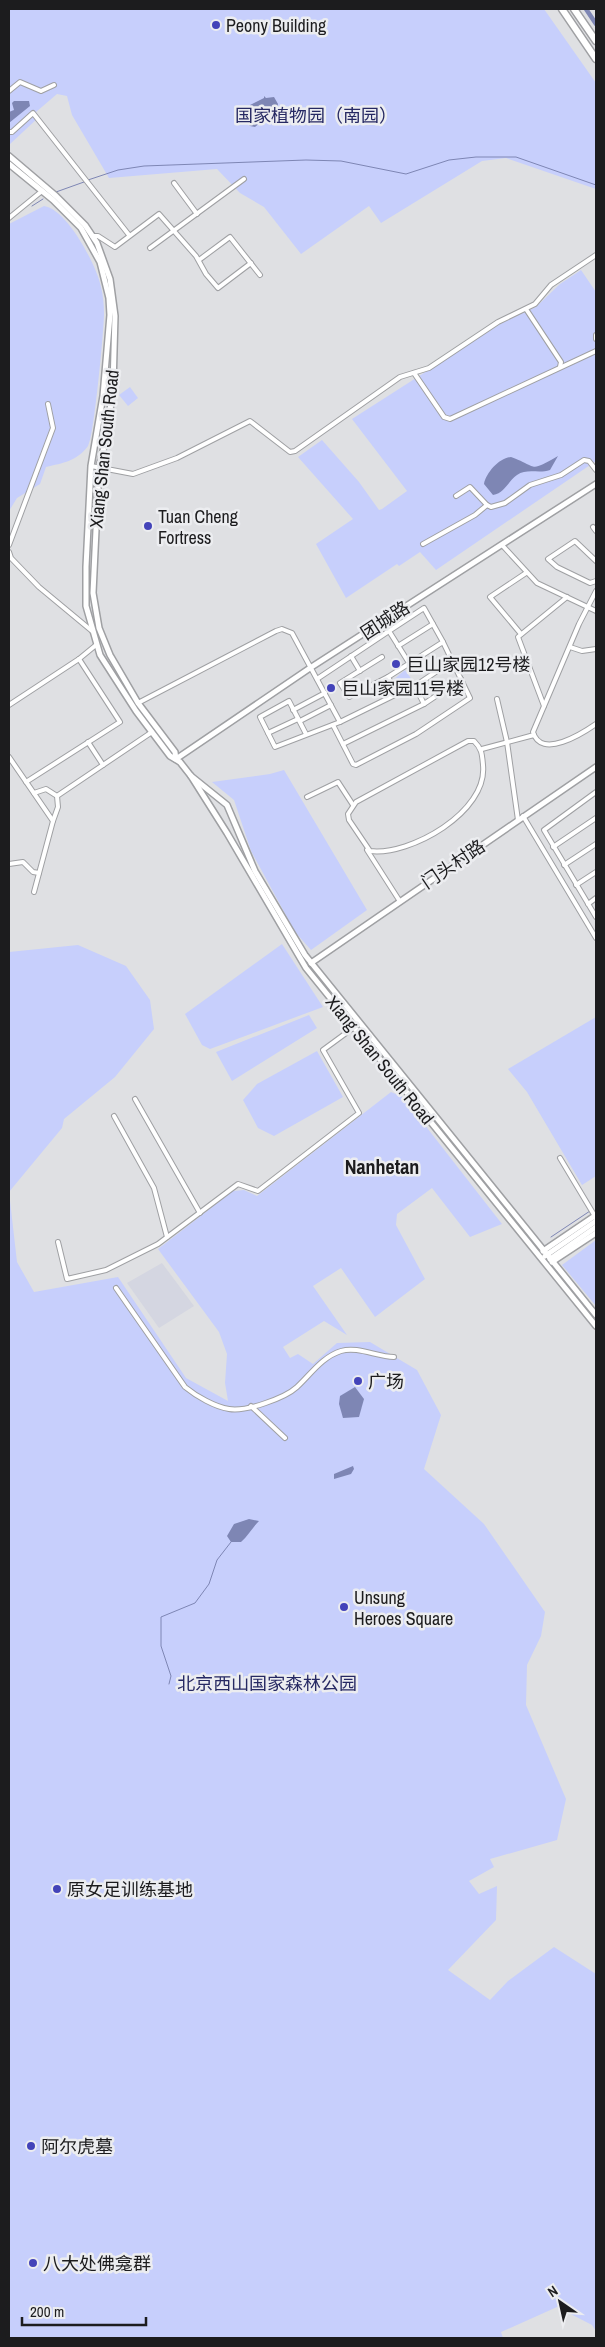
<svg xmlns="http://www.w3.org/2000/svg" width="605" height="2347" viewBox="0 0 605 2347" font-family="'Archivo Narrow','Noto Sans SC',sans-serif">
<style>
.built{fill:#d4d6e1}
.green{fill:#c7cffc}
.water{fill:#7e86b4}
.lines{fill:none;stroke-linecap:round;stroke-linejoin:round}
.stream{stroke:#7e86b4;stroke-width:1}
.canal{stroke:#7e86b4;stroke-width:4.5}
.street-casing{stroke:#9fa0a3;stroke-width:6}
.secondary-casing{stroke:#9fa0a3;stroke-width:8}
.highway-casing{stroke:#9fa0a3;stroke-width:9}
.street{stroke:#fff;stroke-width:4}
.secondary{stroke:#fff;stroke-width:5}
.highway{stroke:#fff;stroke-width:6}
.poi-dot{fill:#4343b9;stroke:#ecedf0;stroke-width:2}
.labels{text-anchor:middle;dominant-baseline:central;stroke-width:5;stroke-linejoin:round;paint-order:stroke}
.poi-label{font-size:18px;fill:#1c1c1e;stroke:#ecedf0;text-anchor:start}
.park-label{font-size:18px;fill:#262963;stroke:#ecedf0}
.street-label{font-size:18px;fill:#1c1c1e;stroke:#ecedf0}
.quarter-label{font-size:20px;font-weight:bold;fill:#1c1c1e;stroke:#ecedf0}
</style>
<rect width="100%" height="100%" fill="#dfe0e3"/>
<path class="built" d="M162,1263L194,1306L159,1328L127,1283Z"/>
<g class="green">
<path d="M9,9H544L596,83V189L506,158L482,161L381,223L369,206L301,254L264,207L240,193L217,169L109,178L72,115L67,96L57,94L36,112L39,117L9,145Z"/>
<path d="M44,206C67,209 97,266 101,287C103,295 104,305 104,314C104,329 94,438 88,446C77,461 63,463 46,467L40,484L17,498L9,511V224Z"/>
<path d="M581,270L596,292V461L436,570L420,552L399,566L397,564L346,598L316,544L353,519L298,457L322,440L359,482L379,510L382,509L407,491L352,419L502,323L536,307L560,284Z"/>
<path d="M130,387L138,398L128,406L119,395Z"/>
<path d="M405,670L415,684L400,693L392,681Z"/>
<path d="M284,770L367,910L311,950L295,932L251,851L234,800L212,782L270,774Z"/>
<path d="M282,944L323,1007L210,1049L202,1045L185,1014Z"/>
<path d="M78,945L126,966L150,1000L154,1029L115,1077L64,1119L62,1128L9,1192L17,1262L34,1292L118,1277L186,1378L228,1401L225,1383L227,1354L219,1332L158,1249L233,1191L244,1190L257,1196L391,1092L403,1097L502,1224L470,1237L432,1188L397,1214L396,1225L425,1279L375,1317L341,1268L313,1286L347,1335L324,1321L283,1347L290,1358L298,1354L313,1364L337,1343L370,1342L417,1370L441,1415L424,1469L484,1524L545,1612L541,1636L527,1665L526,1705L566,1799L557,1840L490,1859L494,1867L469,1881L479,1894L497,1886L496,1920L448,1970L490,2000L508,1981L554,1947L596,1974V2331L592,2325L557,2307L501,2332L503,2338H9V952Z"/>
<path d="M309,1015L317,1028L232,1081L216,1052Z"/>
<path d="M596,1017V1176L582,1185L527,1092L508,1069Z"/>
<path d="M317,1051L343,1097L274,1136L258,1128L243,1100L257,1084Z"/>
<path d="M596,1240V1306L562,1265Z"/>
</g>
<g class="water">
<path d="M264,96L266,98L274,97L278,104L277,108L255,127L250,126L242,117L244,112L250,109V105L264,98Z"/>
<path d="M14,101H29L30,106L9,123V112L14,110L12,103Z"/>
<path d="M558,456L550,470C539,474 527,468 517,475C508,481 505,493 493,495L484,484C486,473 499,458 511,457C539,467 528,473 558,456Z"/>
<path d="M355,1387L364,1399L359,1417L343,1418L339,1404L340,1396Z"/>
<path d="M353,1466L354,1469L351,1474L334,1479V1474Z"/>
<path d="M249,1519L259,1521C252,1528 248,1536 241,1542H231L227,1536L234,1524Z"/>
</g>
<g class="lines">
<g class="stream">
<path d="M88,180L118,170L144,166L306,160L341,161L406,174L449,160L476,157H516L596,185"/>
<path d="M56,192L84,182"/>
<path d="M32,206L43,199"/>
<path d="M551,1237L590,1211"/>
<path d="M169,1684L171,1676L161,1646V1617L195,1603L209,1584L217,1560L231,1542"/>
</g>
<path class="canal" d="M586,9L596,24"/>
<g class="street-casing">
<g id="street">
<path d="M9,91L20,82L41,91L54,85"/>
<path d="M9,132H12L33,113L129,235"/>
<path d="M174,183L197,214"/>
<path d="M9,218L42,191"/>
<path d="M92,236H98L115,247L159,214L196,256L206,274L218,288L251,263"/>
<path d="M150,248L244,179"/>
<path d="M199,260L230,237L260,275"/>
<path d="M526,309L561,362L560,367"/>
<path d="M596,335V339"/>
<path d="M414,373L444,417L450,419L596,351"/>
<path d="M91,466L133,474L177,458L250,421L290,452L295,451L400,377L429,368L498,322L535,304L551,285L596,255"/>
<path d="M456,496L470,487L487,505"/>
<path d="M593,527L596,531"/>
<path d="M423,544L475,515L487,505L491,507L505,503L530,485L561,475L584,460L589,461L596,470"/>
<path d="M9,545L53,428L48,404"/>
<path d="M502,545L537,583L596,611"/>
<path d="M9,552L11,558L39,587L92,631"/>
<path d="M596,561L575,541L548,559L557,567L590,583L596,581"/>
<path d="M596,591L579,624L533,732C541,760 583,733 596,724"/>
<path d="M521,634L490,597L526,573"/>
<path d="M398,646L433,624"/>
<path d="M570,647L582,651L596,649"/>
<path d="M351,656L360,671"/>
<path d="M388,677L443,642L424,608L389,631L409,663"/>
<path d="M317,679L389,631"/>
<path d="M415,686L424,704"/>
<path d="M397,694L415,686L452,661"/>
<path d="M497,699L507,742L518,820"/>
<path d="M138,703L276,631L282,629L292,633L340,722L397,694L388,677L349,697L340,683L382,657"/>
<path d="M9,705L79,659L96,645"/>
<path d="M544,706L518,637L567,597"/>
<path d="M293,710L325,693"/>
<path d="M300,721L331,705"/>
<path d="M333,725L353,764L356,765L416,734L470,698L443,642"/>
<path d="M268,733L298,719"/>
<path d="M306,734L289,701L260,717L275,747L340,722"/>
<path d="M468,741H474C482,749 482,754 483,765C488,812 410,856 370,851L349,820L348,814L356,802Z"/>
<path d="M88,742L103,765"/>
<path d="M343,744L424,704L461,679"/>
<path d="M482,749L534,735"/>
<path d="M9,757L53,821L34,892"/>
<path d="M26,782L120,722L79,659"/>
<path d="M596,792L544,830L596,917"/>
<path d="M34,793L46,789L57,796L58,807L53,821"/>
<path d="M57,796L152,732"/>
<path d="M307,797L338,782L353,805"/>
<path d="M523,816L596,938"/>
<path d="M553,847L596,818"/>
<path d="M367,850L399,900"/>
<path d="M9,864L23,862L33,872L39,873"/>
<path d="M564,865L596,844"/>
<path d="M576,885L596,872"/>
<path d="M588,904L596,898"/>
<path d="M135,1099L200,1213"/>
<path d="M114,1116L154,1188L167,1237"/>
<path d="M560,1158L596,1218"/>
<path d="M58,1242L67,1279L106,1270L158,1244L238,1184L258,1191L359,1113L323,1050L353,1028"/>
<path d="M116,1288L185,1387C196,1396 215,1407 229,1409C246,1412 285,1398 297,1387C311,1374 322,1357 341,1351C358,1346 377,1357 394,1357"/>
<path d="M251,1406L285,1438"/>
</g>
</g>
<g class="secondary-casing">
<g id="secondary">
<path d="M9,156L56,196L85,225L97,243L110,279L115,316L113,386L107,435L99,467L93,593L99,628L110,655L138,703L175,752L176,759"/>
<path d="M9,164L53,200L81,228L100,262L109,298L110,315L103,396L91,466L86,567V606L100,655L136,711L170,756L180,762L191,776L227,805L255,871L305,955L596,1315"/>
<path d="M176,759L310,668L596,484"/>
<path d="M191,776L227,833L306,968L596,1326"/>
<path d="M311,963L596,767"/>
<path d="M543,1251L596,1215"/>
<path d="M545,1256L596,1221"/>
<path d="M550,1259L596,1227"/>
<path d="M552,1262L596,1233"/>
</g>
</g>
<g class="highway-casing">
<g id="highway">
<path d="M562,9L596,59"/>
<path d="M574,9L596,41"/>
</g>
</g>
<use href="#street" class="street"/>
<use href="#secondary" class="secondary"/>
<use href="#highway" class="highway"/>
</g>
<g class="poi-dot">
<circle cx="216" cy="25" r="5"/>
<circle cx="148" cy="526" r="5"/>
<circle cx="396" cy="664" r="5"/>
<circle cx="331" cy="688" r="5"/>
<circle cx="358" cy="1381" r="5"/>
<circle cx="344" cy="1607" r="5"/>
<circle cx="57" cy="1889" r="5"/>
<circle cx="31" cy="2146" r="5"/>
<circle cx="33" cy="2263" r="5"/>
</g>
<g class="labels">
<g class="poi-label">
<text x="226" y="25">Peony Building</text>
<text x="158" y="516">Tuan Cheng<tspan x="158" dy="21">Fortress</tspan></text>
<text x="406" y="664">巨山家园12号楼</text>
<text x="341" y="688">巨山家园11号楼</text>
<text x="368" y="1381">广场</text>
<text x="354" y="1597">Unsung<tspan x="354" dy="21">Heroes Square</tspan></text>
<text x="67" y="1889">原女足训练基地</text>
<text x="41" y="2146">阿尔虎墓</text>
<text x="43" y="2263">八大处佛龛群</text>
</g>
<g class="park-label">
<text x="316" y="115">国家植物园（南园）</text>
<text x="267" y="1683">北京西山国家森林公园</text>
</g>
<g class="street-label">
<text transform="translate(104 449) rotate(-84)">Xiang Shan South Road</text>
<text transform="translate(385 620) rotate(-33)">团城路</text>
<text transform="translate(453 864) rotate(-34)">门头村路</text>
<text transform="translate(380 1060) rotate(51)">Xiang Shan South Road</text>
</g>
<g class="quarter-label">
<text x="382" y="1166">Nanhetan</text>
</g>
</g>
<rect width="605" height="2347" fill="none" stroke="#1c1c1e" stroke-width="20"/>
<g transform="translate(560 2302) rotate(326)" stroke="#ecedf0" stroke-width="4" paint-order="stroke">
<path d="M0-4L9 19L0 12L-9 19Z" fill="#1c1c1e"/>
<text y="-8" font-size="14" font-weight="bold" text-anchor="middle" fill="#1c1c1e">N</text>
</g>
<path d="M22 2317v8h124v-8" fill="none" stroke="#1c1c1e" stroke-width="2.5"/>
<text x="30" y="2317" font-size="15" fill="#1c1c1e" stroke="#ecedf0" stroke-width="4" paint-order="stroke">200 m</text>
</svg>
